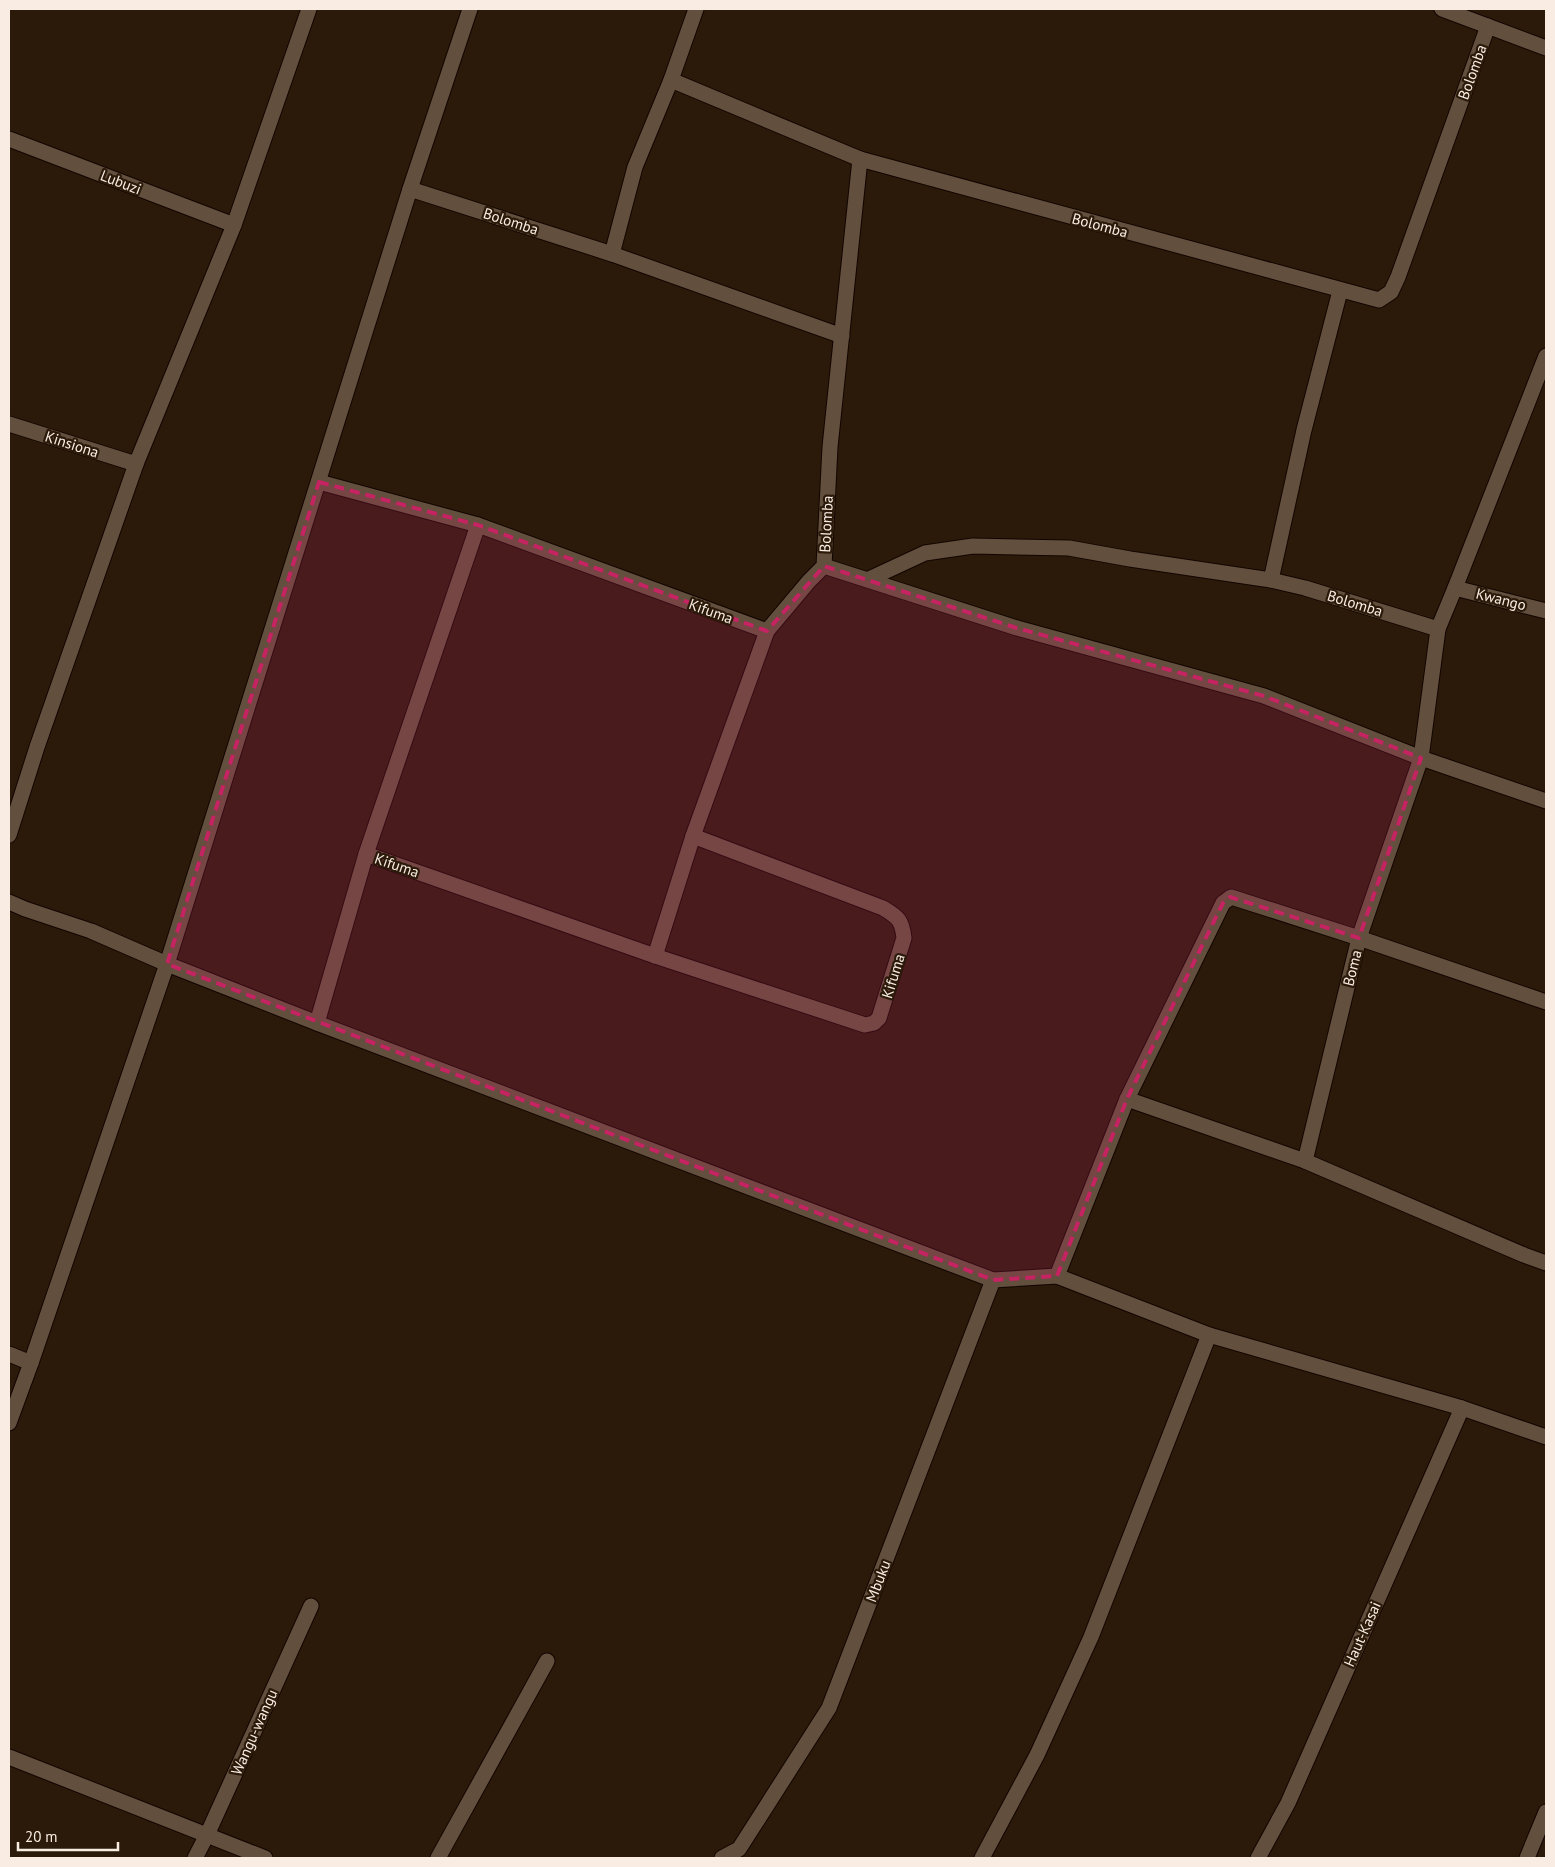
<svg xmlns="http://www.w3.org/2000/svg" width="1555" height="1867" viewBox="0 0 1555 1867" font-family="'PT Sans',sans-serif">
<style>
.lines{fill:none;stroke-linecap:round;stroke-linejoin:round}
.minor-casing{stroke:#120500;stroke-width:17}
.minor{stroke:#624f3d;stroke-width:15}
.marked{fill:#c52362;fill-opacity:0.2;stroke:#c52362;stroke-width:4;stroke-dasharray:10 6;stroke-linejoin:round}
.labels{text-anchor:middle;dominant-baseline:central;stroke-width:4.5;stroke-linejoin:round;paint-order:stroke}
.street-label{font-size:15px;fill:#f9ede3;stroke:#2b1a0a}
</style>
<rect width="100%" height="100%" fill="#2b1a0a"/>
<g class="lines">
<g class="minor-casing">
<g id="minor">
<path d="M1442,9L1546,48"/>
<path d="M671,80L860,159L1379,300L1391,292L1398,277L1488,26"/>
<path d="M9,139L234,225"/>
<path d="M410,189L612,254L842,336"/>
<path d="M612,254L635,167L671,80L696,9"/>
<path d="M9,424L136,464"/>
<path d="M319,482L478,525L767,631"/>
<path d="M824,566L1017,628L1264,696L1421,758L1546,801"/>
<path d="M869,579L925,553L973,546L1069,548L1130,559L1271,580L1305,588L1438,629"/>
<path d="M1271,580L1304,430L1340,291"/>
<path d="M1455,588L1546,611"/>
<path d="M9,835L37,747L136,464L234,225L309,9"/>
<path d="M366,854L655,956L865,1025L874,1023L879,1018L904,938C902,920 898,917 883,908L693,836"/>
<path d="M9,902L25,909L91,931L167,964L317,1023L993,1280L1057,1276L1209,1335L1462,1408L1546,1437"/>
<path d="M655,956L693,836L767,631L809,581L824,566L830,447L860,159"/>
<path d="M317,1023L366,854L478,525"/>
<path d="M1127,1099L1305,1161L1524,1255L1546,1263"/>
<path d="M1305,1161L1359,938L1421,758L1438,629L1455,588L1546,356"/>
<path d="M1057,1276L1127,1099L1223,903L1231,897L1359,938L1546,1002"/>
<path d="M9,1354L31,1363"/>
<path d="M9,1423L31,1363L167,964L410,189L470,9"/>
<path d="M9,1757L265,1858"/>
<path d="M195,1858L207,1835L311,1606"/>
<path d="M438,1858L547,1661"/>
<path d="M722,1858L739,1849L829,1708L993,1280"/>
<path d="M982,1858L1037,1755L1091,1637L1209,1335"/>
<path d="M1258,1858L1288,1803L1462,1408"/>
<path d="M1527,1858L1546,1812"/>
</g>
</g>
<use href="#minor" class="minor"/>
</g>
<path class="marked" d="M319,482L478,525L767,631L824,566L1017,628L1264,696L1421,758L1359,938L1230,897L1223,903L1127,1099L1057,1276L993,1280L167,964Z"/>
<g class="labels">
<g class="street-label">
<text transform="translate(1472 72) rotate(-70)">Bolomba</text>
<text transform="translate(121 182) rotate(21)">Lubuzi</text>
<text transform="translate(511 221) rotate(18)">Bolomba</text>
<text transform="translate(1100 225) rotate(15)">Bolomba</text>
<text transform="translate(72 444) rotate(18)">Kinsiona</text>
<text transform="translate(826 524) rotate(-87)">Bolomba</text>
<text transform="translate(1501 599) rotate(14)">Kwango</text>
<text transform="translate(1355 603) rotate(17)">Bolomba</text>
<text transform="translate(711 611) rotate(20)">Kifuma</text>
<text transform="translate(397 865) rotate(19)">Kifuma</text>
<text transform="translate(1352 968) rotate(-76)">Boma</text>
<text transform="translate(893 976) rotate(-73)">Kifuma</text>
<text transform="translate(878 1581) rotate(-69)">Mbuku</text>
<text transform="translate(1362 1634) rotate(-66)">Haut-Kasai</text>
<text transform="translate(254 1732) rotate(-66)">Wangu-wangu</text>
</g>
</g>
<rect width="1555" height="1867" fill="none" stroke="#f9ede3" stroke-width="20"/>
<path d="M18 1842v8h100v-8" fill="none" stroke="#f9ede3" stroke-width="2.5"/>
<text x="25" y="1842" font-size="15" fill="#f9ede3" stroke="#2b1a0a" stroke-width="4" paint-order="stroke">20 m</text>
</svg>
